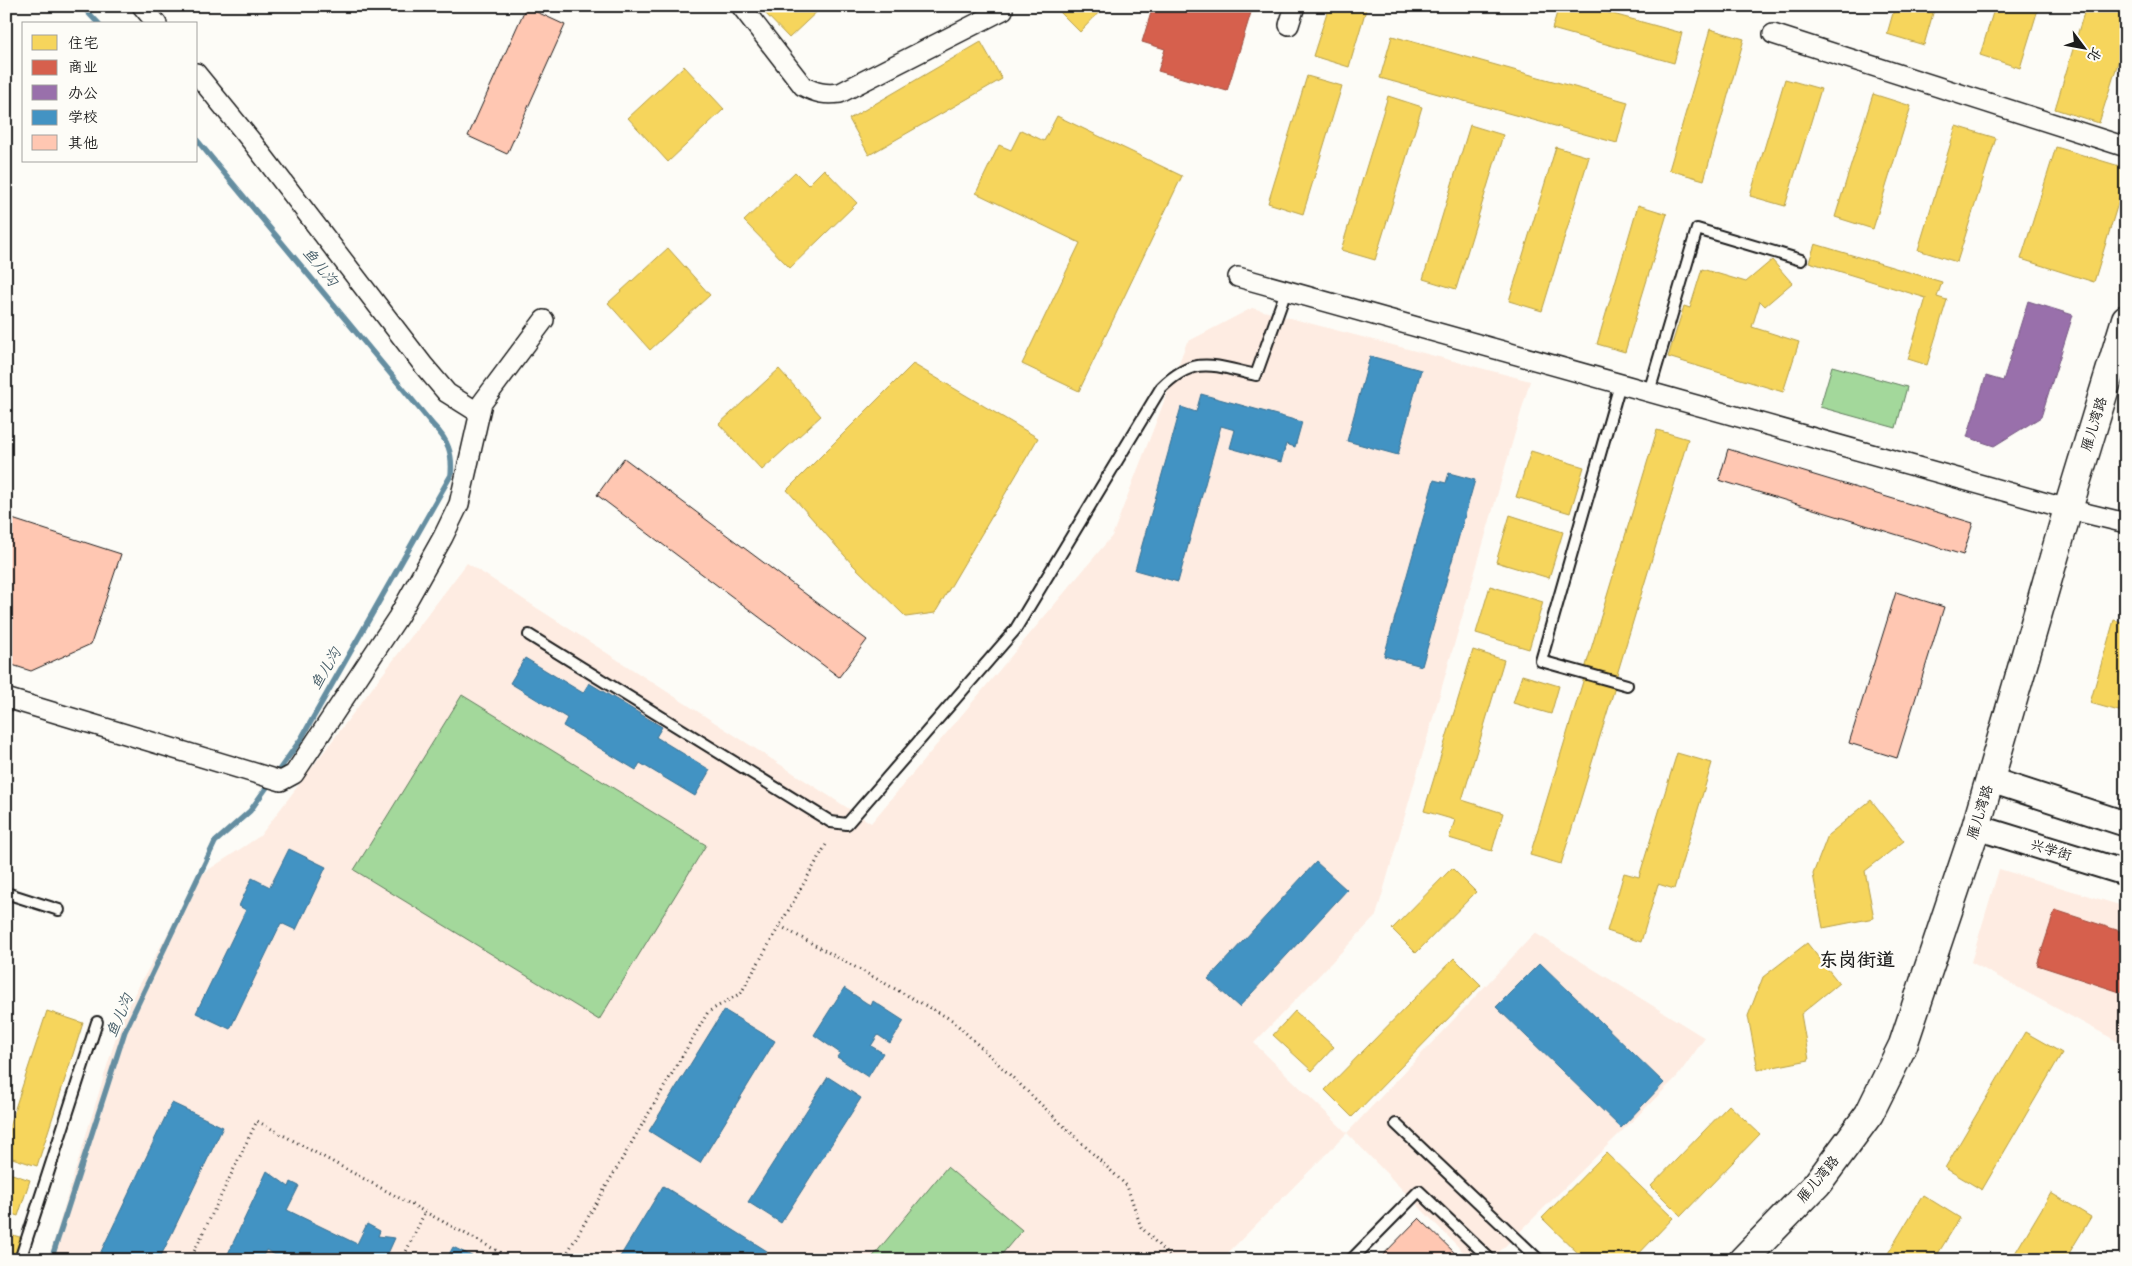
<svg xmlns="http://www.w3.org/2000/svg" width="2132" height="1266" viewBox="0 0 2132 1266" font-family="'Balsamiq Sans','LXGW WenKai TC',sans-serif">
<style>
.built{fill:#feece2}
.green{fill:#a3d89b;stroke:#607a5c}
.homes{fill:#f6d55c;stroke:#b59e49}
.shops{fill:#d6604d;stroke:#9e4c3e}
.offices{fill:#9970ab;stroke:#745780}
.schools{fill:#4393c3;stroke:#376f91}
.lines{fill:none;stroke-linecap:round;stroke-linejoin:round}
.stream{stroke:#658ea1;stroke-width:5.5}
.building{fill:#ffc7b2;stroke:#1c1c1c}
.service-casing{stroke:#1c1c1c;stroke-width:14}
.minor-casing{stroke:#1c1c1c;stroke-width:22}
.tertiary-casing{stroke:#1c1c1c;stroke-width:28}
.secondary-casing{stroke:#1c1c1c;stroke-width:31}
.path{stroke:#1c1c1c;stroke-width:3;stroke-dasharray:1 4;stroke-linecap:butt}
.service{stroke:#fdfcf7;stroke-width:10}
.minor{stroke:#fdfcf7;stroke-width:19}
.tertiary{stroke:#fdfcf7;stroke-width:24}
.secondary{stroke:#fdfcf7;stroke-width:28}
.labels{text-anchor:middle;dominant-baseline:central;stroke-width:5;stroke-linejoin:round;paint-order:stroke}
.street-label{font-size:14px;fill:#1c1c1c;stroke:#fdfcf7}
.water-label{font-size:15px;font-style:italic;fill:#475e69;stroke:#fdfcf7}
.district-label{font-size:19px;font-weight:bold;fill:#1c1c1c;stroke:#fdfcf7}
</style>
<rect width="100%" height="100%" fill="#fdfcf7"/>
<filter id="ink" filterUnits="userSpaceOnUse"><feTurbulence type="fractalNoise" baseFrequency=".02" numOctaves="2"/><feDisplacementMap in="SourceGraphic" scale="10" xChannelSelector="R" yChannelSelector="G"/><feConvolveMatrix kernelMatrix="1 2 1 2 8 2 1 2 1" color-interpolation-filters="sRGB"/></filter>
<g filter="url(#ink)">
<g class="built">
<path d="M1252,308L1530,381L1376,916L1254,1043L1347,1133L1535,933L1705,1038L1677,1077L1491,1260H1471L1347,1133L1221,1260H48L122,1017L199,876L260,836L467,563L871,823L1112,536L1187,342Z"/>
<path d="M1999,869L2126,907V1046L1971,962Z"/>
</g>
<g class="green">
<path d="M1832,366L1907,387L1896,428L1820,407Z"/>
<path d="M462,695L706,845L599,1020L354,870Z"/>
<path d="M947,1167L1022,1230L997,1260H870Z"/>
</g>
<g class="homes">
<path d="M769,6H823L789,38L764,12Z"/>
<path d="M1054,6H1105L1080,32Z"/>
<path d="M1329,6H1367L1349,67L1313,56Z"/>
<path d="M1559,6H1584L1682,33L1674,63L1552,29Z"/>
<path d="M1895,6H1935L1924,45L1887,34Z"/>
<path d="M1995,6H2039L2020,68L1980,55Z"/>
<path d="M2086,6H2126V37L2099,123L2055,109Z"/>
<path d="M1710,29L1744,39L1704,180L1669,170Z"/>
<path d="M1392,36L1628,102L1617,143L1380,78Z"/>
<path d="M981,42L1002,79L869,155L849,119Z"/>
<path d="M684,66L724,109L668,162L628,118Z"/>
<path d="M1307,76L1342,86L1303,214L1268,203Z"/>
<path d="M1785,79L1821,89L1785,206L1750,196Z"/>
<path d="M1873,94L1911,106L1873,229L1835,217Z"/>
<path d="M1388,96L1422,107L1375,260L1341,250Z"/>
<path d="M1057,116L1182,176L1079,391L1022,364L1080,243L976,193L999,145L1011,150L1021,130L1044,141Z"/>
<path d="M1470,125L1503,135L1456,289L1423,279Z"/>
<path d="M1956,126L1996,138L1957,262L1918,250Z"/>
<path d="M1556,147L1589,157L1542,311L1509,301Z"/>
<path d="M2056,147L2126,168V177L2094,282L2021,259Z"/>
<path d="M824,169L857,203L790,268L744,221L795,172L808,185Z"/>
<path d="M1638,205L1667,214L1625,352L1597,344Z"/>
<path d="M1815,244L1942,282L1937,297L1947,300L1927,365L1908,359L1926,298L1809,262Z"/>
<path d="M668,248L710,295L650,350L608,303Z"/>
<path d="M1772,260L1792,283L1765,306L1760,301L1752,327L1799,342L1783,392L1668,357L1684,306L1690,308L1702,269L1746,282Z"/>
<path d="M913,364L1038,438L935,613L906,617L852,564L787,490Z"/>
<path d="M779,369L821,416L762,470L719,424Z"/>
<path d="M1657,430L1688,439L1616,678L1585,669Z"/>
<path d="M1531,451L1584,467L1570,513L1516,497Z"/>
<path d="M1510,515L1563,532L1549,578L1496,562Z"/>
<path d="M1490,586L1543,602L1529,649L1476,633Z"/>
<path d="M2114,620L2126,623V713L2090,703Z"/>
<path d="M1473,650L1504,660L1462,800L1503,813L1492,851L1449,838L1455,820L1424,811Z"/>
<path d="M1522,675L1559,686L1551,714L1513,703Z"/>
<path d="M1584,678L1615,687L1561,864L1530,855Z"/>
<path d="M1677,753L1712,763L1674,889L1658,884L1641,942L1607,931L1624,873L1639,877Z"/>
<path d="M1871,800L1904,841L1865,871L1874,918L1823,928L1813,874L1828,835Z"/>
<path d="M1452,868L1476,892L1416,953L1392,929Z"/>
<path d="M1807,943L1839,983L1801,1014L1809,1060L1758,1070L1748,1016L1763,977Z"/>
<path d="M1454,958L1481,985L1352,1117L1325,1090Z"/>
<path d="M47,1011L83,1023L37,1166L6,1156V1136Z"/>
<path d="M1295,1011L1334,1047L1312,1071L1273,1035Z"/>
<path d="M2025,1032L2062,1053L1982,1190L1945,1168Z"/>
<path d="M1729,1105L1760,1134L1681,1216L1651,1186Z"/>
<path d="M1606,1153L1673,1218L1633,1260H1585L1542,1218Z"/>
<path d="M6,1172L30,1180L18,1216L6,1212Z"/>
<path d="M2051,1193L2091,1217L2065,1260H2011Z"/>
<path d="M1923,1195L1960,1218L1934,1260H1884Z"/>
<path d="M6,1233L23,1238L16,1260H6Z"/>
</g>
<g class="shops">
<path d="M1153,6H1253L1227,91L1158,71L1165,49L1142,42Z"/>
<path d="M2055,910L2126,933V994L2037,965Z"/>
</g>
<path class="offices" d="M2028,301L2073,315L2041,417L1994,446L1967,437L1986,376L2003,381Z"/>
<g class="schools">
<path d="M1370,356L1421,370L1398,455L1347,441Z"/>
<path d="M1201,394L1302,422L1295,447L1286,444L1281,462L1230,448L1235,430L1221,426L1178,582L1135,570L1181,407L1196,412Z"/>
<path d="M1449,473L1475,480L1422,666L1384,656L1434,480L1446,483Z"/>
<path d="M525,658L583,693L589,683L662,727L656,737L710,770L695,796L640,763L636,770L563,726L567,718L510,683Z"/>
<path d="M289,849L326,867L296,930L281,923L230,1029L196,1013L246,910L239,906L252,878L270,887Z"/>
<path d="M1316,862L1347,890L1239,1007L1208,979Z"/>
<path d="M1540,963L1664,1083L1621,1128L1496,1007Z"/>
<path d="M844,988L871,1006L873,1001L904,1021L890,1043L878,1035L871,1046L883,1053L868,1077L837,1057L840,1053L814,1035Z"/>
<path d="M724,1010L775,1041L700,1163L649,1131Z"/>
<path d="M828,1077L861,1098L781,1223L748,1202Z"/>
<path d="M172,1103L223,1127L159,1260H97Z"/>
<path d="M267,1171L289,1187L291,1182L299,1186L287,1210L357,1244L367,1224L380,1231L378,1236L395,1238L385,1260H285L266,1250L261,1260H225Z"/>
<path d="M663,1186L767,1251L761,1260H618Z"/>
<path d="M453,1247L480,1260H446Z"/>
</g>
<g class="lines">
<g class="stream">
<path d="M82,6L99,24"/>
<path d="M51,1260L125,1031L215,842L250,811L301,739L451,475C453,453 448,440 433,425L196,139"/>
</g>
</g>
<g class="building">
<path d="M526,7L565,25L507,154L468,136Z"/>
<path d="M1728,449L1973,523L1963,555L1719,480Z"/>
<path d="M624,458L867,640L839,677L597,495Z"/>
<path d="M6,517L121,554L91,644L31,671L6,663Z"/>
<path d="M1896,592L1944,607L1897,758L1849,743Z"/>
<path d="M1419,1218L1462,1260H1378Z"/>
</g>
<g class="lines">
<g class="service-casing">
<g id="service">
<path d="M1620,384L1541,661L1627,685"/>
<path d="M1649,392L1697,229L1801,260"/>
<path d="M529,635L831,822L847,824L1015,630L1161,388C1195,354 1214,366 1256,375L1286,291"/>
<path d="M6,893L59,910"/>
<path d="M1396,1124L1539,1260"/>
<path d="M20,1260L97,1022"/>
<path d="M1351,1260L1419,1191L1491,1260"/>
</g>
</g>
<g class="minor-casing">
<g id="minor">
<path d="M142,6L157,24"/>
<path d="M741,6L803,86C816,93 825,95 840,93L1003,10V6"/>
<path d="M1289,25L1295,6"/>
<path d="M1773,34L2126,147"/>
<path d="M196,73L253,143L424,366L447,393L479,413"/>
<path d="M1238,277L2068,509L2126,523"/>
<path d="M6,698L281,781L294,774L398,617L443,537L459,504L482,403L544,320"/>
</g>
</g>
<g class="tertiary-casing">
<g id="tertiary">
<path d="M1990,780L2126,824"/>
<path d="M1976,827L2126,873"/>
</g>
</g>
<g class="secondary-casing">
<path id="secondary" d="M1743,1260L1817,1184L1869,1114L1903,1045L1976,827L2068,509L2126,319"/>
</g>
<g class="path">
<path d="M780,926L952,1020L1127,1186L1141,1227L1173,1260"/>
<path d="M190,1260L257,1121L514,1260"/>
<path d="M402,1260L425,1212"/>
<path d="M563,1260L708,1012L741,993L827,843"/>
</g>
<use href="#service" class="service"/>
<use href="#minor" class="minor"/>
<use href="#tertiary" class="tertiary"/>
<use href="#secondary" class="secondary"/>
</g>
</g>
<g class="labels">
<g class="street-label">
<text transform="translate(2094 424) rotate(-73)">雁儿湾路</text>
<text transform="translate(1980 812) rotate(-73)">雁儿湾路</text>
<text transform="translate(2051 850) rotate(17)">兴学街</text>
<text transform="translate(1818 1179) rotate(-50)">雁儿湾路</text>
</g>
<g class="water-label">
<text transform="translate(320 267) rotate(50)">鱼儿沟</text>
<text transform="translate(326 669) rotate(-60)">鱼儿沟</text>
<text transform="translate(120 1016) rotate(-67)">鱼儿沟</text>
</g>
<g class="district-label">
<text x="1857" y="960">东岗街道</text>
</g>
</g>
<rect width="2132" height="1266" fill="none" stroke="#fdfcf7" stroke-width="25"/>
<rect x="12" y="12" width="2107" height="1241" fill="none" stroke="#1c1c1c" stroke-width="2" filter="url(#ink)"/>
<rect x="22" y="22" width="175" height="140" fill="#fdfcf7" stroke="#a3a29f"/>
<rect x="32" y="35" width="25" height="15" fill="#f6d55c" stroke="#a3a29f"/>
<text x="68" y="48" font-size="15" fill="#1c1c1c">住宅</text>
<rect x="32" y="60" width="25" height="15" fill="#d6604d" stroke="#a3a29f"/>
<text x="68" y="72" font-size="15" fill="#1c1c1c">商业</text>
<rect x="32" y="85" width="25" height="15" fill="#9970ab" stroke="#a3a29f"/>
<text x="68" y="98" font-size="15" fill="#1c1c1c">办公</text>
<rect x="32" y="110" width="25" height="15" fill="#4393c3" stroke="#a3a29f"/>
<text x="68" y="122" font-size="15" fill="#1c1c1c">学校</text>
<rect x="32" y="135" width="25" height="15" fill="#ffc7b2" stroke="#a3a29f"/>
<text x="68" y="148" font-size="15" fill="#1c1c1c">其他</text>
<g transform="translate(2084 48) rotate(122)" stroke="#fdfcf7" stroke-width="4" paint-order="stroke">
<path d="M0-4L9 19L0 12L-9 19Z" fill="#1c1c1c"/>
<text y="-8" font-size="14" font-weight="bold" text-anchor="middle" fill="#1c1c1c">北</text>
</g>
</svg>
